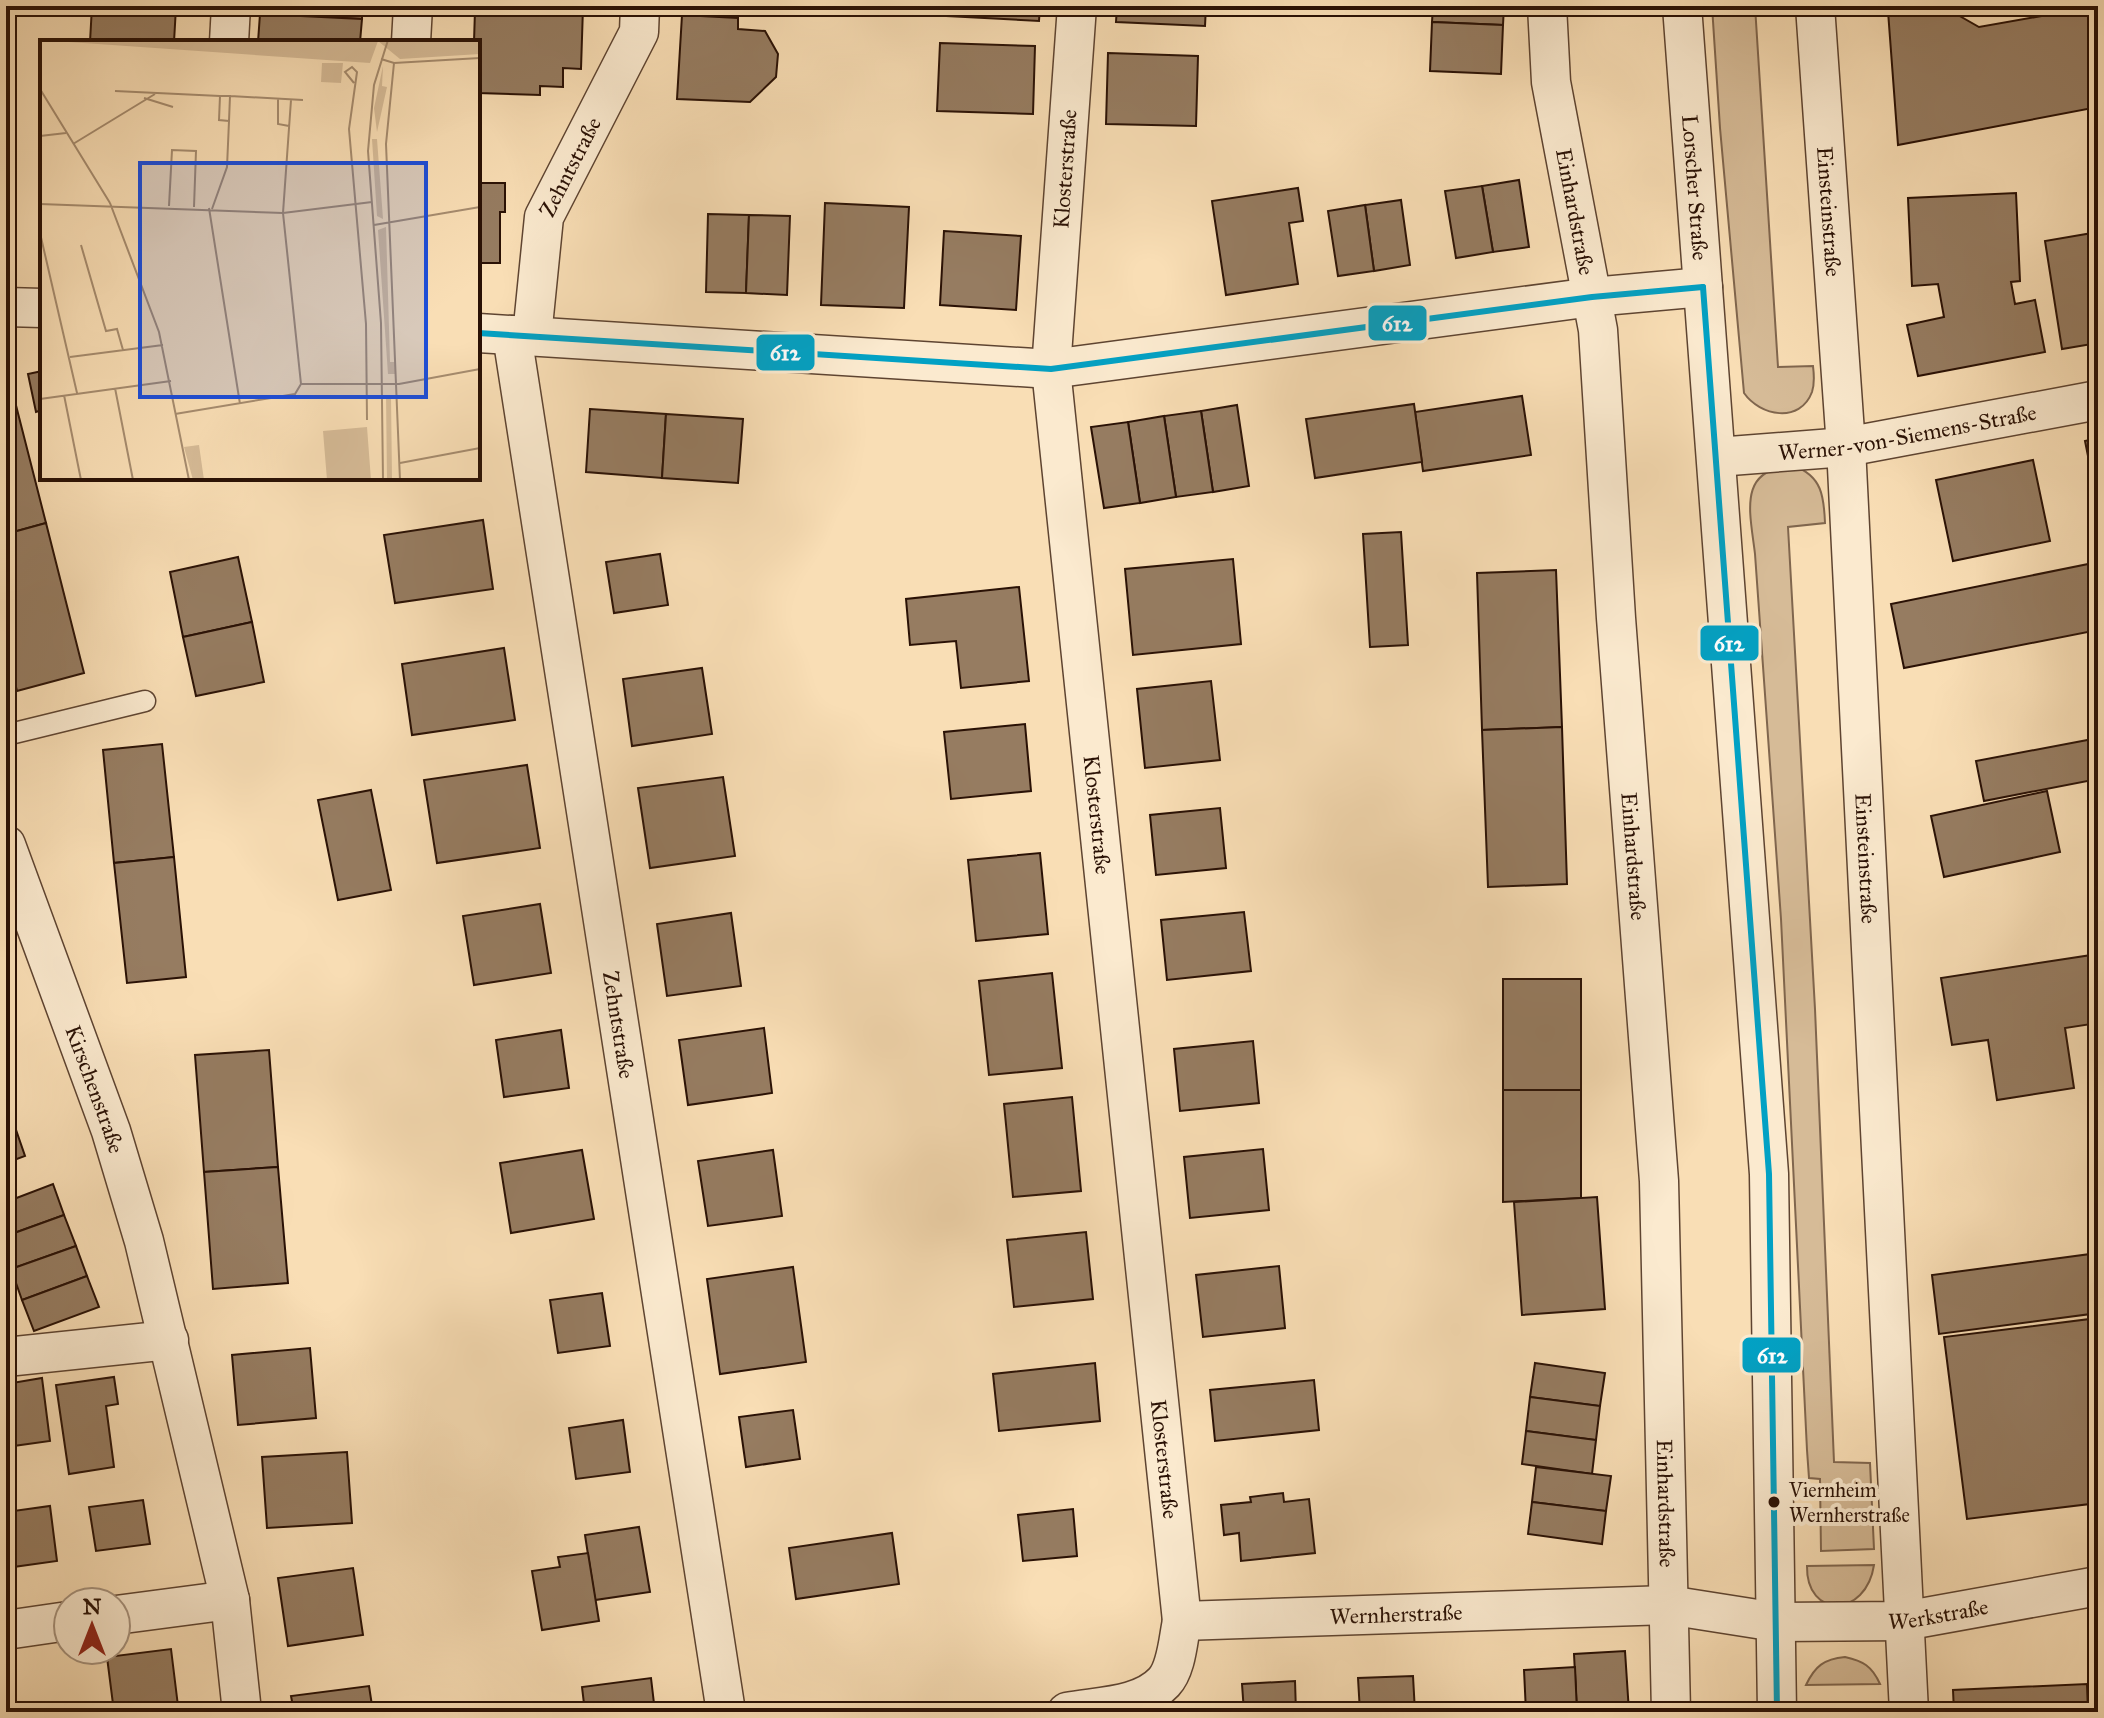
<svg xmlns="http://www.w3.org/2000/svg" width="2104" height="1718" viewBox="0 0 2104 1718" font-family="'IM FELL Great Primer',serif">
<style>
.green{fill:#d6bb97;stroke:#80664e;stroke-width:2}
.building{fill:#967c61;stroke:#2a1105;stroke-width:2}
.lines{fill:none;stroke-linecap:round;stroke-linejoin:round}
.service-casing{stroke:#5e4431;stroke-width:23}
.minor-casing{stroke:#5e4431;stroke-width:41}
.service{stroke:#fbeacf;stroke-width:20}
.minor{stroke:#fbeacf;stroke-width:38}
.bus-1-casing{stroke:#fbeacf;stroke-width:12}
.bus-1{stroke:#02a1c4;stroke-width:6}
.bus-dot{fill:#2a1105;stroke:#fbeacf;stroke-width:3}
.labels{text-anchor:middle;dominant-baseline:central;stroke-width:8;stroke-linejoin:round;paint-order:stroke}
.bus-label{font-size:20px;fill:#2a1105;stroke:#fbeacf;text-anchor:start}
.street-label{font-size:22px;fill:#2a1105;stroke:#fbeacf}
.inset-road{fill:none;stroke:#a68c6f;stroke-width:2}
.view{fill:#1d4ed8;fill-opacity:0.15;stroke:#1d4ed8;stroke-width:4}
.inset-edge{fill:none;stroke:#2a1105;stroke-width:4}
.line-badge{stroke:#fbeacf;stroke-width:3}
.badge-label{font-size:22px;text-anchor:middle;font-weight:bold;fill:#fff}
</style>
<rect width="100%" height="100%" fill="#f9deb5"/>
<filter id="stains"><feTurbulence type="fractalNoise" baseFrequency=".0025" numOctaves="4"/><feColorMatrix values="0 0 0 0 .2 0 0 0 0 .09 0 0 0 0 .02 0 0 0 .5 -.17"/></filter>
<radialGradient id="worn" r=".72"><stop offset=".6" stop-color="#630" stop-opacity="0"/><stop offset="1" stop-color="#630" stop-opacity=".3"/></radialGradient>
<g class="green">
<path d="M1712,6H1755L1778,367L1813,366C1814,374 1815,383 1812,392C1800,424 1760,416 1744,393L1720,128Z"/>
<path d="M1794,466C1822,476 1824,497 1825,523L1788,527L1815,1009L1834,1462L1870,1463L1874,1549L1821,1551L1820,1479L1809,1478L1807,1450L1781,919L1755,554C1750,512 1737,468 1794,466Z"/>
<path d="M1874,1565C1866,1618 1806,1619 1807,1566Z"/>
<path d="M1845,1657C1863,1661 1872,1666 1880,1684L1806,1685C1815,1666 1824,1659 1845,1657Z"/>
</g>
<g class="building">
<path d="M6,6H12L6,107Z"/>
<path d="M92,6L176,7L174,42H90Z"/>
<path d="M281,6H362V19L280,15Z"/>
<path d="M493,6L583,7L581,69L563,68V87L540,86V95L478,93V42H474L475,10L493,11Z"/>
<path d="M947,6H1040L1039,21L947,16Z"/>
<path d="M1117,6H1206L1205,26L1116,22Z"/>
<path d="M1433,6H1504L1503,25L1432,22Z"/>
<path d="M1928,6H1942L1979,27L2098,6V107L1898,145L1888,11Z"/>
<path d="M260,14L362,19L360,42H258Z"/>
<path d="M682,15L738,18V29L765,31L778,54L776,77L750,102L677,99Z"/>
<path d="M1432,22L1503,25L1501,74L1430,71Z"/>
<path d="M940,43L1035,46L1033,114L937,111Z"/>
<path d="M1108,53L1198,56L1196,126L1106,124Z"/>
<path d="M1519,180L1529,247L1493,252L1482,186Z"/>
<path d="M478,183H505V212H500V263H478Z"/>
<path d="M1482,186L1493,252L1456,258L1445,191Z"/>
<path d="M1298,188L1303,221L1289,223L1298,284L1226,295L1212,201Z"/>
<path d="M2016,193L2020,281L2011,282L2015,304L2035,300L2045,352L1918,376L1907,325L1944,317L1938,284L1912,286L1908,198Z"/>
<path d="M1401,200L1410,265L1374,271L1365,205Z"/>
<path d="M825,203L909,207L904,308L821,305Z"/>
<path d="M1365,205L1374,271L1338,276L1328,211Z"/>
<path d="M708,214L749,215L746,293L706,292Z"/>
<path d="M749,215L790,216L787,295L746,293Z"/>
<path d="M944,231L1021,236L1016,310L940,305Z"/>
<path d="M2098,232V343L2062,349L2045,241Z"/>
<path d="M42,371V410L36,412L28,374Z"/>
<path d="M8,374L46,523L6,534V375Z"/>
<path d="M1522,396L1531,455L1423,471L1415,412Z"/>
<path d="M1414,404L1422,462L1315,478L1306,419Z"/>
<path d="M1237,405L1249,486L1213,492L1201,411Z"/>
<path d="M590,409L666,414L662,478L586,472Z"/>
<path d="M1201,411L1213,492L1176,497L1164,416Z"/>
<path d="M666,414L743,419L738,483L662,478Z"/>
<path d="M1164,416L1176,497L1140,503L1128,422Z"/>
<path d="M1128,422L1140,503L1104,508L1091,427Z"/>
<path d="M2098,438V506L2085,441Z"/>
<path d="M2033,460L2050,541L1953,561L1936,480Z"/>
<path d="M483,520L493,589L395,603L384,535Z"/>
<path d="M46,523L84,673L17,691L6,648V534Z"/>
<path d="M1401,532L1408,645L1370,647L1363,534Z"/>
<path d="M660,554L668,605L614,613L606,562Z"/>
<path d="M238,557L252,622L183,637L170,572Z"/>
<path d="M1233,559L1241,644L1133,655L1125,569Z"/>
<path d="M2098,562V630L1904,668L1891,604Z"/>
<path d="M1556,570L1562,727L1482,730L1477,573Z"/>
<path d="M1019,587L1029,681L961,688L956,641L910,645L906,599Z"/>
<path d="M252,622L264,682L196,696L183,637Z"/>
<path d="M504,648L515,720L412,735L402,664Z"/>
<path d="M702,668L712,734L632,746L623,679Z"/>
<path d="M1211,681L1220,760L1145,768L1137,689Z"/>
<path d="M1025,724L1031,791L951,799L944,732Z"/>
<path d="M1562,727L1567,884L1488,887L1482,730Z"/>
<path d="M2098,738V779L1984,801L1976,761Z"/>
<path d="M162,744L174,857L114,863L103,750Z"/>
<path d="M527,765L540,848L437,863L424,780Z"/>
<path d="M723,777L735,856L650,868L638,788Z"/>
<path d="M371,790L391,890L338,900L318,800Z"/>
<path d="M2047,791L2060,852L1944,877L1931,816Z"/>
<path d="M1220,808L1226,868L1156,875L1150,815Z"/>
<path d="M1040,853L1048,934L976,941L968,860Z"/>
<path d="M174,857L186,977L127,983L114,863Z"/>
<path d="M540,904L551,973L474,985L463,916Z"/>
<path d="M1244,912L1251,971L1167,980L1161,920Z"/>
<path d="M731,913L741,986L667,996L657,924Z"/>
<path d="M2098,954V1023L2065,1028L2074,1088L1997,1100L1988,1040L1952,1045L1941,978Z"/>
<path d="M1052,973L1062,1068L989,1075L979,981Z"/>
<rect x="1503" y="979" width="78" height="111"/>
<path d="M764,1028L772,1093L688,1105L679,1040Z"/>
<path d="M561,1030L569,1088L504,1097L496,1040Z"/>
<path d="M1253,1041L1259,1103L1180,1111L1174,1049Z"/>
<path d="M269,1050L278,1167L204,1172L195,1055Z"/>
<path d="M1503,1090H1581V1198L1503,1202Z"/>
<path d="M1072,1097L1081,1191L1013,1197L1004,1104Z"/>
<path d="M14,1124L25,1156L6,1163V1127Z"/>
<path d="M1263,1149L1269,1210L1190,1218L1184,1157Z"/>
<path d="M582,1150L594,1219L511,1233L500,1163Z"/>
<path d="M773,1150L782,1216L708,1226L698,1161Z"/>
<path d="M278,1167L288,1283L213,1289L204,1172Z"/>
<path d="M53,1184L64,1215L6,1236V1202Z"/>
<path d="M1597,1197L1605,1309L1522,1315L1514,1202Z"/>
<path d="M64,1215L76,1246L11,1269L6,1255V1236Z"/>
<path d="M1086,1232L1093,1299L1014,1307L1007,1240Z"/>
<path d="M76,1246L87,1276L22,1300L11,1269Z"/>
<path d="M2098,1253V1313L1939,1334L1932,1275Z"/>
<path d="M1279,1266L1285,1328L1203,1337L1196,1275Z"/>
<path d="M793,1267L806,1362L720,1374L707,1279Z"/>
<path d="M87,1276L99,1307L34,1331L22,1300Z"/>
<path d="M602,1293L610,1346L558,1353L550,1300Z"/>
<path d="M2098,1318V1503L1967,1519L1944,1337Z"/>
<path d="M310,1348L316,1418L238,1425L232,1355Z"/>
<path d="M1095,1363L1100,1421L999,1431L993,1374Z"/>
<path d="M1535,1363L1605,1373L1600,1406L1530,1397Z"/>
<path d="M114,1377L118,1404L106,1406L114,1467L69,1474L56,1385Z"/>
<path d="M42,1378L50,1441L6,1447V1384Z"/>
<path d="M1314,1380L1319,1430L1215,1441L1210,1390Z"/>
<path d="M1530,1397L1600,1406L1596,1440L1526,1431Z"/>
<path d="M793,1410L800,1459L746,1467L739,1417Z"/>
<path d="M623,1420L630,1472L576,1479L569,1428Z"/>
<path d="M1526,1431L1596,1440L1592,1474L1522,1464Z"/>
<path d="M347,1452L352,1523L267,1528L262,1457Z"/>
<path d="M1536,1467L1611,1476L1606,1511L1532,1502Z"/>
<path d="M1283,1493L1284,1502L1309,1499L1315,1553L1241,1561L1239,1533L1224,1535L1221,1505L1251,1502L1250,1497Z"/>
<path d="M143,1500L150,1544L96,1551L89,1507Z"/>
<path d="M1532,1502L1606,1511L1602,1544L1528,1534Z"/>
<path d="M50,1506L57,1561L6,1568V1512Z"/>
<path d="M1073,1509L1077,1556L1023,1561L1018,1515Z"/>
<path d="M639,1527L650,1592L595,1600L585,1535Z"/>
<path d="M892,1533L899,1584L796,1599L789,1548Z"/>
<path d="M588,1553L599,1621L542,1630L532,1571L560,1567L558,1557Z"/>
<path d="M353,1568L363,1635L288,1646L278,1578Z"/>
<path d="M171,1649L178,1706L114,1712L107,1657Z"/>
<path d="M1625,1651L1629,1712H1577L1574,1654Z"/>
<path d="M1575,1667L1577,1712H1526L1524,1670Z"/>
<path d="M1413,1676L1415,1712H1360L1358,1678Z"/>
<path d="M651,1678L655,1712H585L582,1687Z"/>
<path d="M1295,1681L1296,1712H1244L1242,1684Z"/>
<path d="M2087,1684L2088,1712H1954L1953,1690Z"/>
<path d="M369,1686L373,1712H294L291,1696Z"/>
</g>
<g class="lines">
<g class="service-casing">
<path id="service" d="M6,735L145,701"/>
</g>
<g class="minor-casing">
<g id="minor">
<path id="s1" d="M1077,6L1051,369L1182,1621"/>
<path id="s2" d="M1547,6L1551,82L1598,330L1616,618L1659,1181L1671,1712"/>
<path id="s3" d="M1682,6L1769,1174L1777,1712"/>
<path id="s4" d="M1815,6L1846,447L1909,1712"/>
<path d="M229,42L231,6"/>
<path d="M411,42L413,6"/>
<path d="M6,307L42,308"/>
<path d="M478,333L1051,369L1592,297L1703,287"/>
<path id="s5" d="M512,335L726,1712"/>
<path id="s6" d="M532,336L544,217L639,32L640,6"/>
<path id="s7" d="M1717,457L1846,447L2098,400"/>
<path id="s8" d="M6,845L111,1131L144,1241L230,1600L242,1712"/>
<path d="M6,1357L169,1340"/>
<path d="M116,1615L230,1600"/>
<path d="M6,1630L68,1621"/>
<path id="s9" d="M1067,1712C1098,1706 1141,1707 1164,1682C1177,1668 1178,1639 1182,1621L1668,1605L1776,1622L1904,1621L2098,1586"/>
</g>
</g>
<use href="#service" class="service"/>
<use href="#minor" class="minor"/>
<g class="bus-1-casing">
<g id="bus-1">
<path d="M1703,287L1769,1174L1777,1712"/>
<path d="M478,333L1051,369L1592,297L1703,287"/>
</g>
</g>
<use href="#bus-1" class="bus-1"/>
</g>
<circle class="bus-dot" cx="1774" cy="1502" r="7"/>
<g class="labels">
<g class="bus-label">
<text x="1789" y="1490">Viernheim<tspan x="1789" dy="25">Wernherstraße</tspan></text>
</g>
<g class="street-label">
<text stroke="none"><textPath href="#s6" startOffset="176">Zehntstraße</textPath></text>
<text transform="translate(1065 169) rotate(-86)">Klosterstraße</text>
<text stroke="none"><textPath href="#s3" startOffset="182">Lorscher Straße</textPath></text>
<text stroke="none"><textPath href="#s2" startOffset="208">Einhardstraße</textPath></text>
<text stroke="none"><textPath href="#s4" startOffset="206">Einsteinstraße</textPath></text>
<text stroke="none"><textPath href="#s7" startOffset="192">Werner-von-Siemens-Straße</textPath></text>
<text stroke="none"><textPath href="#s1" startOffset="812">Klosterstraße</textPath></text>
<text stroke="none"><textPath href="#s2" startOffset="856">Einhardstraße</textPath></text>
<text stroke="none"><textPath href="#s4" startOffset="854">Einsteinstraße</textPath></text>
<text stroke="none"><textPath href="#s5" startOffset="698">Zehntstraße</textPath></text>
<text stroke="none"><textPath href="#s8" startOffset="260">Kirschenstraße</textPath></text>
<text stroke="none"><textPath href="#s1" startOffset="1460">Klosterstraße</textPath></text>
<text stroke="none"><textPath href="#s2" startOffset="1504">Einhardstraße</textPath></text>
<text stroke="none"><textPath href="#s9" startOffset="926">Werkstraße</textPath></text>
<text stroke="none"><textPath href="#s9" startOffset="382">Wernherstraße</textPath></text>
</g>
</g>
<g transform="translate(40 40)">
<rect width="440" height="440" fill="#f9deb5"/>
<path d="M0,0H440V14L360,19L338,1L330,23ZM282,23H303L301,43L281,42ZM343,26L342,46L347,47L337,92L334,68ZM332,99H337L343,179L337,176ZM346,187L350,322H355V334H348L338,190ZM346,355H351L352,440H347ZM327,387L331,440H287L283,391ZM159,405L164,440H153L144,407Z" fill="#d6bb97"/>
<path class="inset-road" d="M341,19L354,23L440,18M354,23L346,104L360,440M314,43L305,32L312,27L317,32L309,89L326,284L327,380M0,49L70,163M75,51L180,56M190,56L263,60M104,58L133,67M238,59V84L249,86M251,60L243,173L261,344M0,96L26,93M33,104L115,54M70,163L119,292L149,440M0,164L243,173L332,162M129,166L132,110L156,111L154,167M169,168L200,364M172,169L187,127L189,81L190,56H180L179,80L189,81M334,185L440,167M0,193L37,353M41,205L66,291L77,289L83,310M30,317L123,305M75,348L93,440M24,355L41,440M0,359L131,341M135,374L255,354L261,344H359L440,329M360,423L440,408M343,440L341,283L328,111L334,45L348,0"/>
<path class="view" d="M100,123H386V357H100Z"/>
<rect width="440" height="440" class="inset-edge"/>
</g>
<g class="line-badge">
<rect x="1367" y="304" width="61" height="38" rx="8" fill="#02a1c4"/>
<rect x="755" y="333" width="61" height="39" rx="8" fill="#02a1c4"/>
<rect x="1699" y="624" width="61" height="38" rx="8" fill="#02a1c4"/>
<rect x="1741" y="1336" width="61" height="38" rx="8" fill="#02a1c4"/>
</g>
<g class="badge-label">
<text x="1397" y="331">612</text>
<text x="785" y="360">612</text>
<text x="1729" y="651">612</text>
<text x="1772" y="1363">612</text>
</g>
<rect width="2104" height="1718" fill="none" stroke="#f9deb5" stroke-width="32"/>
<rect x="8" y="8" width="2088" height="1702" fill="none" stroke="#2a1105" stroke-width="4"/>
<rect x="16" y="16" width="2072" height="1686" fill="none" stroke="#2a1105" stroke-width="2"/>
<g transform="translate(92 1626)"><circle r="38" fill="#fbeacf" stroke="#a7937e" stroke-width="2"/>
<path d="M0-6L14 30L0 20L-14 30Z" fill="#8f2418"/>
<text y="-12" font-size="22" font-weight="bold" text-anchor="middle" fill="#2a1105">N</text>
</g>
<rect width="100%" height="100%" filter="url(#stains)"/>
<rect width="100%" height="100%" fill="url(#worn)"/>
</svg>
